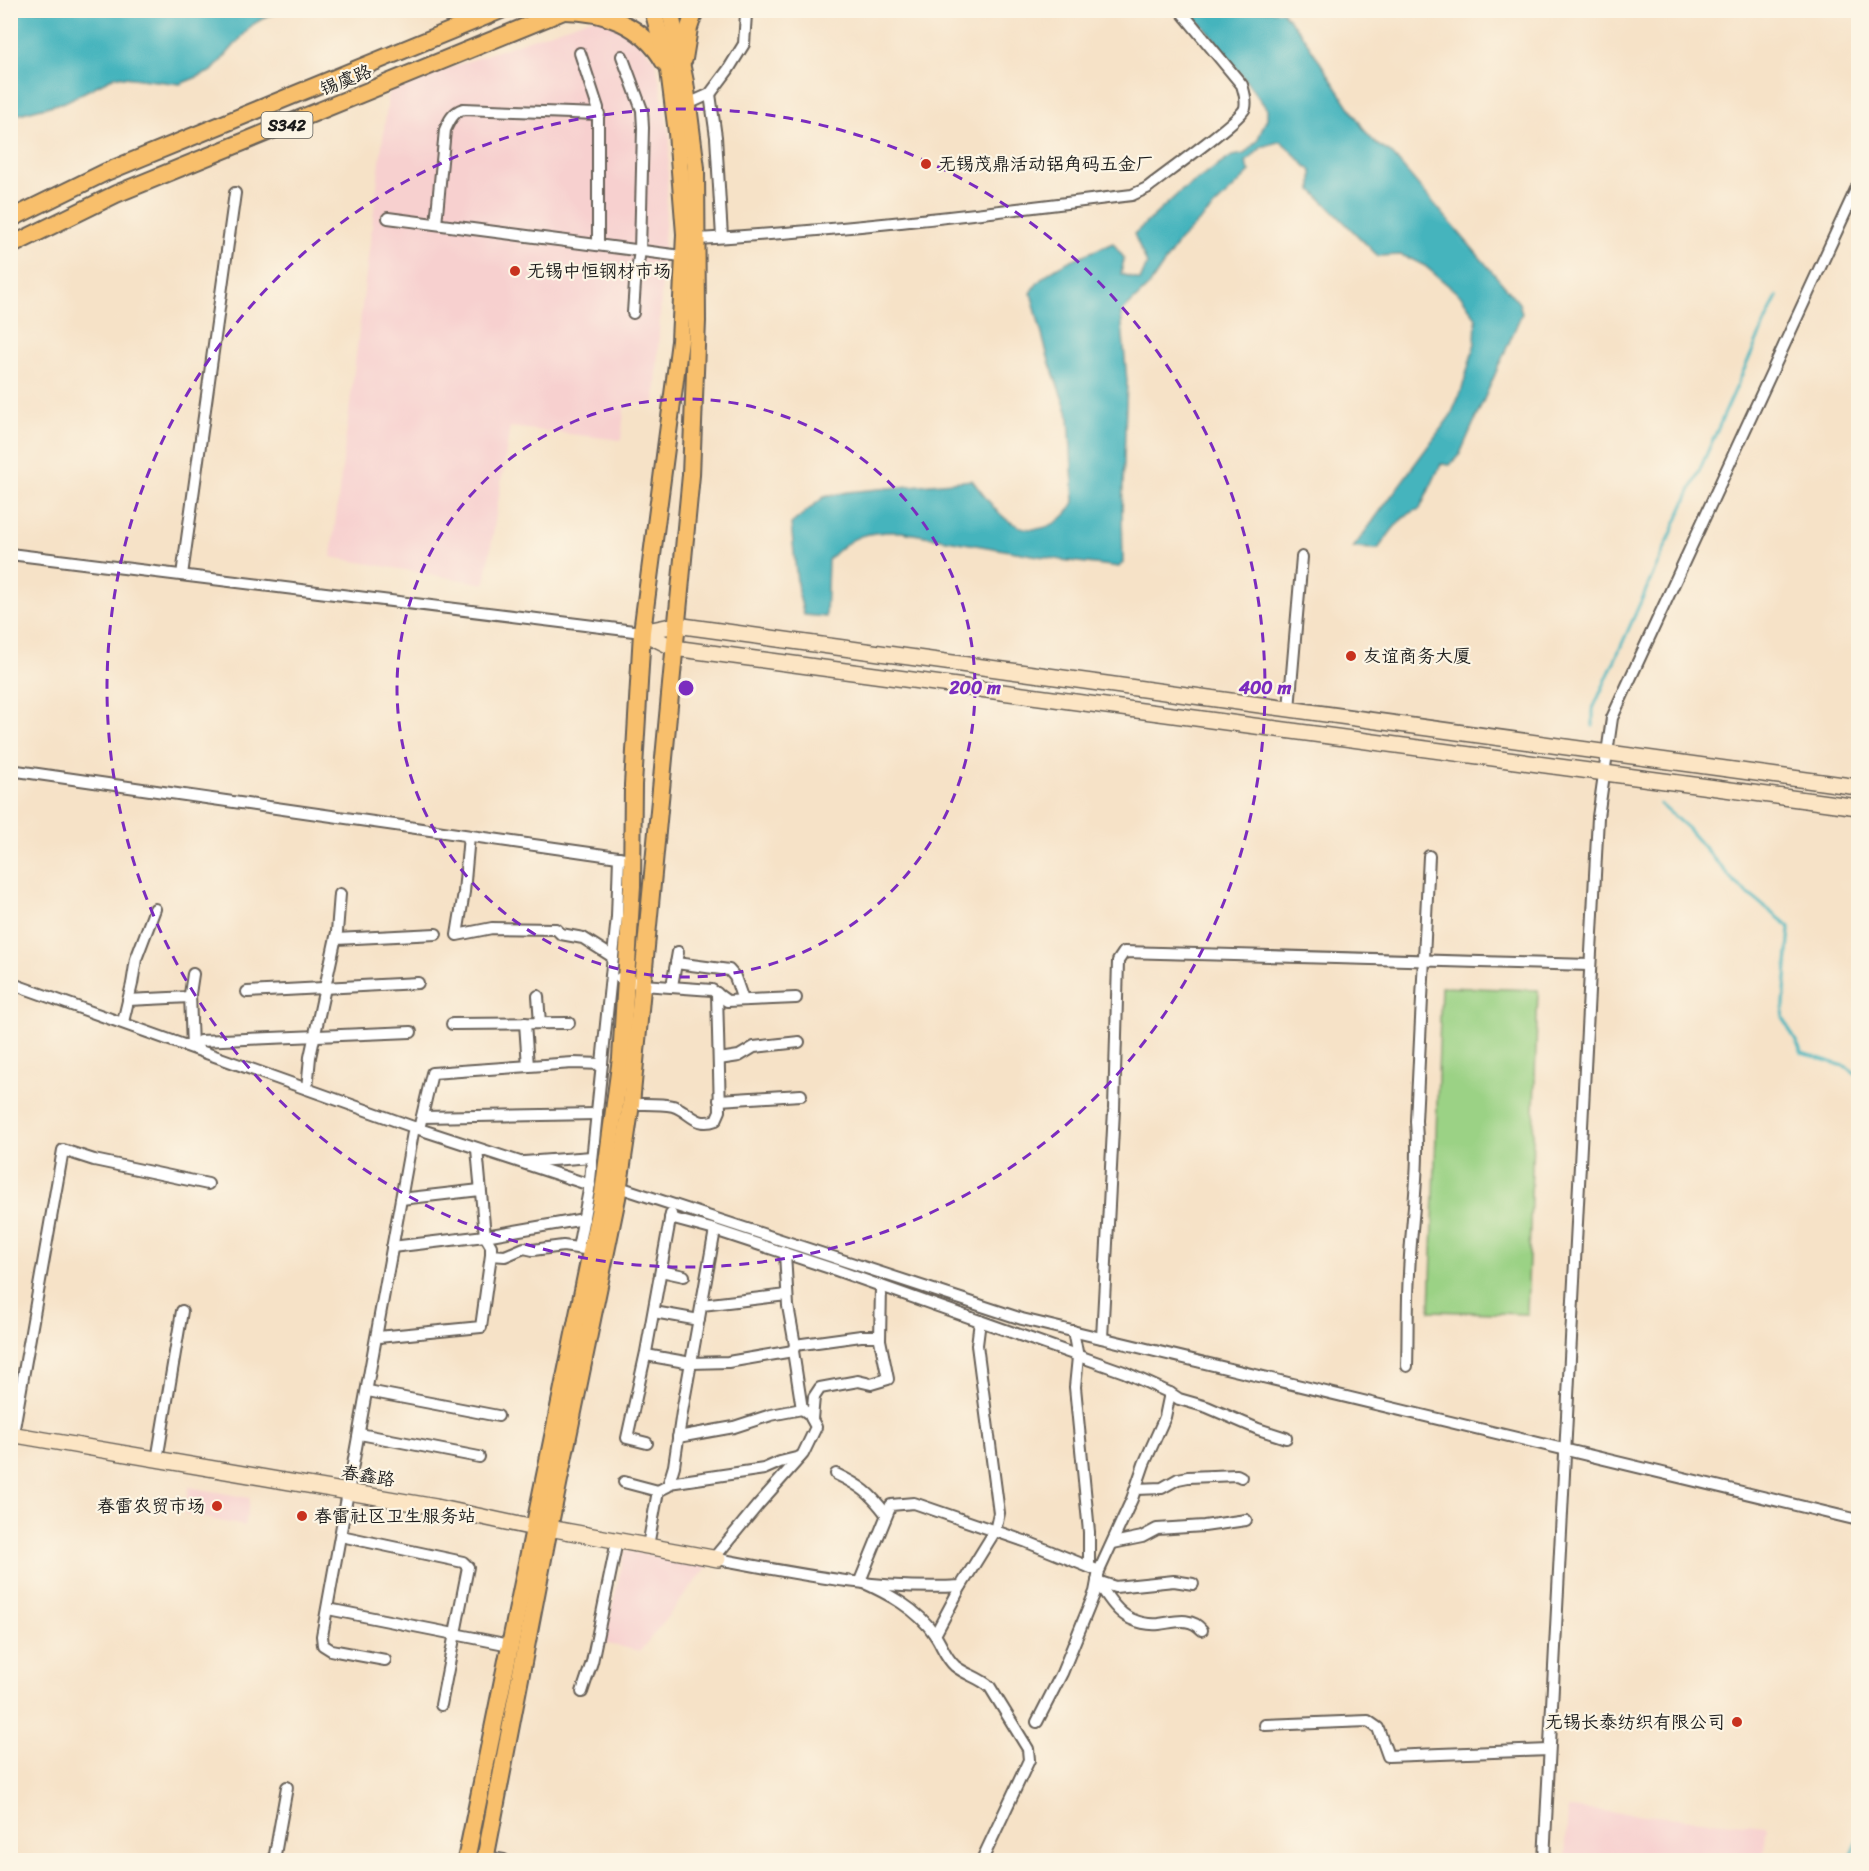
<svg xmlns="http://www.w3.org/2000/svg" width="1869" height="1871" viewBox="0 0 1869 1871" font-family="Sriracha,'LXGW WenKai TC',sans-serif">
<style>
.built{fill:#f7d0cf}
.green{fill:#9bd285;stroke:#5c7750;stroke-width:1.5}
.water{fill:#44b4bd;stroke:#30686c;stroke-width:1.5}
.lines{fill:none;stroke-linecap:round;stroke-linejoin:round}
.stream{stroke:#44b4bd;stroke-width:3}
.minor-casing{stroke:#686158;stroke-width:14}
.secondary-casing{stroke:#686158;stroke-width:18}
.primary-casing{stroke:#686158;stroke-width:20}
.minor{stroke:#fff;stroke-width:10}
.secondary{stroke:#fce5c4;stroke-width:15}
.primary{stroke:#f8bf6c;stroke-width:16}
.ring{fill:none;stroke:#7b2cbf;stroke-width:3;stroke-dasharray:10 8}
.poi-dot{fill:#c8321e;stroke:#fcf5e5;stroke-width:2}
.labels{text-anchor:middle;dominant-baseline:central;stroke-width:4.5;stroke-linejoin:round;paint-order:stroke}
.shield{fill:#fcf5e5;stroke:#5f5d58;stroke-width:1.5}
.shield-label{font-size:16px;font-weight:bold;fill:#1c1c1c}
.street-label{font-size:18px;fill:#1c1c1c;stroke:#fcf5e5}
.poi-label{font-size:18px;fill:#1c1c1c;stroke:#fcf5e5;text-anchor:start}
.centre{fill:#7b2cbf;stroke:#fcf5e5;stroke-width:3}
.ring-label{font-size:18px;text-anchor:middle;font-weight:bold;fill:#7b2cbf;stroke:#fcf5e5;stroke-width:4.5;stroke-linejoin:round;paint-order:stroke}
</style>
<rect width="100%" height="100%" fill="#fcf5e5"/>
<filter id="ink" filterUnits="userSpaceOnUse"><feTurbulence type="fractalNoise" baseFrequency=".0167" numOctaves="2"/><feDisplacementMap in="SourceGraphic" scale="12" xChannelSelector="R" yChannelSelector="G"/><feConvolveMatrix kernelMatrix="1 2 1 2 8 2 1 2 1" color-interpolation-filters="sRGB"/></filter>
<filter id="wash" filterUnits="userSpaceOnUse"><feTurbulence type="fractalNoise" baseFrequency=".008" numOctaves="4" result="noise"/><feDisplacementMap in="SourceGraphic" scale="24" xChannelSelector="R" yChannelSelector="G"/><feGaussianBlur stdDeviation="1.35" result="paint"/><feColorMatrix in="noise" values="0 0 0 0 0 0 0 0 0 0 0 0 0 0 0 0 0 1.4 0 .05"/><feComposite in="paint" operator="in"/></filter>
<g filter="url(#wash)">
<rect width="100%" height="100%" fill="#f6e2c7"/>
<g class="built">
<path d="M611,11H614L656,62L670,140L655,404L625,402L621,440L510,427L485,584L331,557L389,89Z"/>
<path d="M189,1487L250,1498L245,1526L184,1514Z"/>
<path d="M625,1550L708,1566L640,1651L604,1643Z"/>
<path d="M1568,1808L1767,1826L1763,1860H1565Z"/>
</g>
<path class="green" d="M1441,987L1538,990L1527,1314L1430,1311Z"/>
<g class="water">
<path d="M11,10H283V11L267,16L252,25L212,71L180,84L116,76L65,102L11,116Z"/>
<path d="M1189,11H1282L1303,36L1367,134L1376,144L1391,153L1519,303L1522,313L1460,454L1450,465L1441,464L1420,509C1400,515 1391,532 1378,549L1353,548L1451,415L1462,389L1475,343L1476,318L1462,297L1425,266L1411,259L1401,255L1378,256L1312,190V172L1281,141L1262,147L1246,162L1247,167L1250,172L1179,241L1149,286L1121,313L1127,381L1122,512L1123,562L1119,567L1061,560L902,532C868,531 852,534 828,560L826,617L804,615L798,591L791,524L824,497L848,492L972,480C982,493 993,509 1006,519C1032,538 1060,528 1074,502L1069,417L1049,361L1031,293C1045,265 1086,255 1113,243L1124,258L1121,274L1140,280L1147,264L1134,234L1181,191L1232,156L1244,154L1257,141L1267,118V109L1213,37Z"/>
</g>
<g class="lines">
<g class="stream">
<path d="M1593,726V709L1777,296"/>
<path d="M1660,804L1687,828L1736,884L1790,927L1783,1017L1802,1053L1847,1067L1858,1075"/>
<path d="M1842,1860L1852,1855L1858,1840"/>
</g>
</g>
</g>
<g filter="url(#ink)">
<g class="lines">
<g class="minor-casing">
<g id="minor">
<path d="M580,53L598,108V245"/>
<path d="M622,56L642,110L643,128L640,251L635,283L633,313"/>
<path d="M710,94L716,137L722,237"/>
<path d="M688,104L710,94L728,70L744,44L746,14"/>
<path d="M388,218L689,257"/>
<path d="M436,224L445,130C449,121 453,112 463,109L599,114"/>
<path d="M698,239C835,231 971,215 1107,198L1132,195L1147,188C1162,176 1241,120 1245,108C1247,100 1244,92 1242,85L1180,10"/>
<path d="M10,554L642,632"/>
<path d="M182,575L235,193"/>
<path d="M1289,709L1302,557"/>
<path d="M10,770L632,859"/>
<path d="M469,836L464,892L457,935L492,928L556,929L561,934L583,938L613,957"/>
<path d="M336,939L436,934"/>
<path d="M676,963L729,970L735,977L743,1000"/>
<path d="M620,978L643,985L712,990L727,1001L796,998"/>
<path d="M10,983L419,1129L590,1185"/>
<path d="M672,986L678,952"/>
<path d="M247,992L418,983"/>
<path d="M538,996L540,1023"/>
<path d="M128,1000L190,997"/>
<path d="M123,1022L132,984L136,959L155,909"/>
<path d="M525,1023L528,1066"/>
<path d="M452,1024L569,1023"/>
<path d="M192,1047L200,1041L411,1032"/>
<path d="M192,1047L190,994L193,974"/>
<path d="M719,1059L739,1056L754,1047L799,1042"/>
<path d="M307,1089L310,1057L337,932L340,894"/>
<path d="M719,1100L801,1095"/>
<path d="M631,1104C645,1104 660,1103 673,1106C690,1111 695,1128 716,1120L720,1111L717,993"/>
<path d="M422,1117L597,1114"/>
<path d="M419,1129L432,1073L573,1063L602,1064"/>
<path d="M477,1149L485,1236L491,1246V1255L505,1256L524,1248L533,1250L563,1246L584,1249"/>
<path d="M524,1162L592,1157"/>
<path d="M619,1187L1022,1319L1858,1520"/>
<path d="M401,1199L480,1190"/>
<path d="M670,1218L715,1230L836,1270L1124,1372L1170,1393L1179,1399L1207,1407L1258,1429L1286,1438"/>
<path d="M392,1247L485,1236L584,1219"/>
<path d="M578,1248L589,1190L617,917L619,857"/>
<path d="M661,1271L684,1276"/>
<path d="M702,1305L787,1295"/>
<path d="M654,1312L699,1320"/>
<path d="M1073,1331L1078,1357L1075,1387L1089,1532V1567"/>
<path d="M378,1337L481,1327L491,1255"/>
<path d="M1102,1338L1114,1110L1118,961L1124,952L1590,965"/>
<path d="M795,1345L861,1336H880"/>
<path d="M646,1355L691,1363L728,1362L793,1351"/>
<path d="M1407,1366C1408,1335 1407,1304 1409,1274C1411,1223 1420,1172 1416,1121L1429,856"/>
<path d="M368,1391L498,1416"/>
<path d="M812,1419L814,1397L820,1388L858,1381L871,1384L888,1379L880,1340L881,1287"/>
<path d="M360,1434L479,1457"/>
<path d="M678,1437L734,1427L771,1415L802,1409"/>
<path d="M647,1443L627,1438L646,1352L671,1214"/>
<path d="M10,1451L63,1150L94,1160L208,1184"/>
<path d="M157,1460L182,1311"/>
<path d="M836,1474C861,1486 870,1493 886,1514"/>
<path d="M624,1482L658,1491"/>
<path d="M669,1483L764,1469L780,1462L800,1457"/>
<path d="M1136,1489L1162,1488L1178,1479L1188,1477L1237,1475L1241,1477"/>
<path d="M341,1536L463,1562L468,1567L441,1705"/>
<path d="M1113,1543L1142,1537L1157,1529L1204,1526L1246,1520"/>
<path d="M648,1546L658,1491L668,1486L674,1466L682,1412L715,1230"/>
<path d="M714,1558L757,1506L803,1454L816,1427L809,1414L802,1409L793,1351L795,1345L788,1306L785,1253"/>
<path d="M718,1559C797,1574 880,1591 961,1586L995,1531L999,1513L977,1345L980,1321"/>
<path d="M1097,1581C1106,1594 1116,1612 1131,1619C1140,1623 1149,1625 1159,1624C1175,1622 1190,1616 1202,1630"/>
<path d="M1097,1581L1115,1587L1174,1581L1193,1584"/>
<path d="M328,1609L510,1645"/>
<path d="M935,1635L961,1586"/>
<path d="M385,1660L331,1650L323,1645L322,1636L414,1127"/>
<path d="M582,1692L592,1662L617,1541"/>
<path d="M1037,1722L1062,1673L1095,1592L1099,1571L1132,1499L1144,1464L1165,1417L1170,1393"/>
<path d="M1265,1725L1368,1721L1378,1728L1388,1756L1549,1750"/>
<path d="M486,1857L504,1860"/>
<path d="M274,1860L287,1787"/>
<path d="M982,1860L1029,1760L1028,1749L990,1687C979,1677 966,1675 955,1666C945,1657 942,1645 935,1635C918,1609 887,1593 860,1581L891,1505L914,1503L1027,1542L1099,1571"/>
<path d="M1544,1860L1598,817L1612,718L1858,185"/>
</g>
</g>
<g class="secondary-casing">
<g id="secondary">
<path d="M642,632L674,648L1858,807"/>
<path d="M642,632L676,625L1858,787"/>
<path d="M10,1434L436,1507L534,1528H549L718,1559"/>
</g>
</g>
<g class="primary-casing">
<g id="primary">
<path d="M564,11C604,11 643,25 664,62"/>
<path d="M684,59L689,28L695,10"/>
<path d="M10,219L106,172L501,10"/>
<path d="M10,246L116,194L566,10"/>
<path d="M466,1860L603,1193L621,1058L632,886L633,785L642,632L680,341L685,234L677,133L669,70L653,10"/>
<path d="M485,1860L546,1543L617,1198L631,1104L691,475L697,321L696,168L685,82L670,10"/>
</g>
</g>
<use href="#minor" class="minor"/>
<use href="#secondary" class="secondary"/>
<use href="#primary" class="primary"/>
</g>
</g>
<g class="ring">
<circle cx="686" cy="688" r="289"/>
<circle cx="686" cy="688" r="579"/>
</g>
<g class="poi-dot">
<circle cx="926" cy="164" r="6"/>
<circle cx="515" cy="271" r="6"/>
<circle cx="1351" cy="656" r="6"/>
<circle cx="217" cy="1506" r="6"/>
<circle cx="302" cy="1516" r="6"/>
<circle cx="1737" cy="1722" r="6"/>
</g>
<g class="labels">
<rect class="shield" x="261.5" y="112" width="51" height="26" rx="4.5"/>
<g class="shield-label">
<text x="287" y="125">S342</text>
</g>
<g class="street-label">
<text transform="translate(346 80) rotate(-22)">锡虞路</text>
<text transform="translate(368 1476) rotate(9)">春鑫路</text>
</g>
<g class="poi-label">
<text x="938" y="164">无锡茂鼎活动铝角码五金厂</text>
<text x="527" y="271">无锡中恒钢材市场</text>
<text x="1363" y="656">友谊商务大厦</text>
<text x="205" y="1506" text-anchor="end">春雷农贸市场</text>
<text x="314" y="1516">春雷社区卫生服务站</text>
<text x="1725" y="1722" text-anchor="end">无锡长泰纺织有限公司</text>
</g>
</g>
<circle cx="686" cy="688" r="9" class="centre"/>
<g class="ring-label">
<text x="975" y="694">200 m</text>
<text x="1265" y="694">400 m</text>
</g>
<rect width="1869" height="1871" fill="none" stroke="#fcf5e5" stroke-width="36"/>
</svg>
